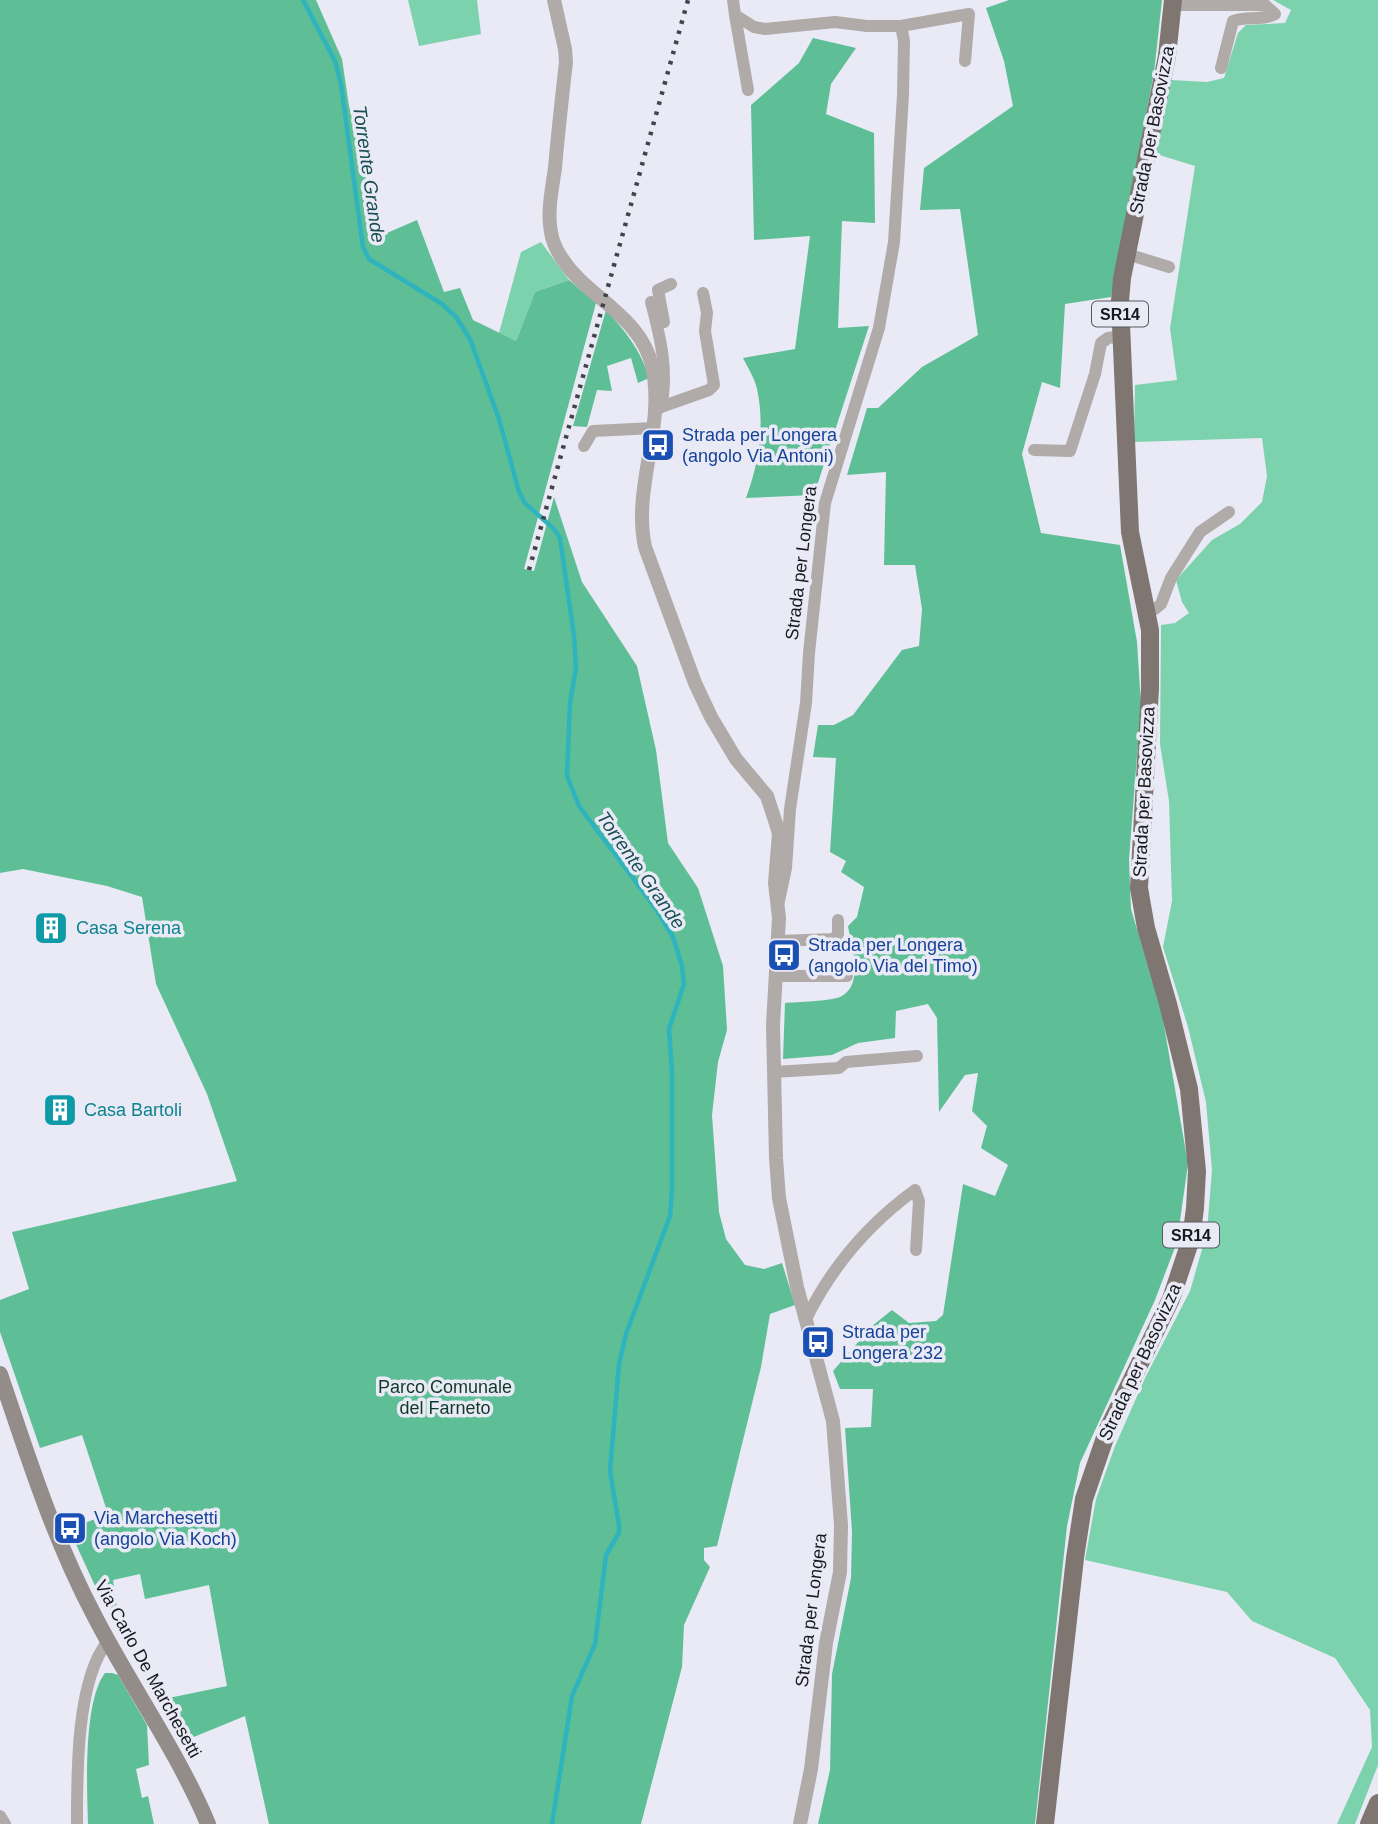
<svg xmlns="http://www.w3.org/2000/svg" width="1378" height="1824" viewBox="0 0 1378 1824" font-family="Helvetica,sans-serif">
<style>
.green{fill:#7cd2ad}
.forest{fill:#5ebf97}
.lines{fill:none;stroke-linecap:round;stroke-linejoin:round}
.stream{stroke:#2fb3bd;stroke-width:4.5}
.minor{stroke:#b0aba9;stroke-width:12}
.tertiary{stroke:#b0aba9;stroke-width:14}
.secondary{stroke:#948c89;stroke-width:16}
.primary{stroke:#7f7672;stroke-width:18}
.rail{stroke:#43444a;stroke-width:4.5;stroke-dasharray:3.5 7;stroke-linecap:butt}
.labels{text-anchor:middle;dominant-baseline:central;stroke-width:7;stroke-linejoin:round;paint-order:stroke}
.shield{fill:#e9eaf5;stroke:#57585e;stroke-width:2}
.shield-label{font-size:16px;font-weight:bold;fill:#18191d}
.street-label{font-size:18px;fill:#18191d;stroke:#e9eaf5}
.transit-label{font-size:18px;fill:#164399;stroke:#e9eaf5;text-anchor:start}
.culture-label{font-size:18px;fill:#0d838f;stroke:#e9eaf5;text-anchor:start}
.park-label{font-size:18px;fill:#0f3a2a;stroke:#e9eaf5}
.water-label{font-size:19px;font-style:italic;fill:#184e52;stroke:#e9eaf5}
</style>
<rect width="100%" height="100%" fill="#e9eaf5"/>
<g class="green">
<path d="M408,0H477L481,34L419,46Z"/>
<path d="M1273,0H1378V1765L1355,1824H1337L1372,1747L1370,1710L1335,1658L1252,1621L1227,1592L1085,1560L1096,1499L1115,1446L1146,1376L1190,1291L1207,1232L1212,1170L1206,1102L1188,1027L1163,947L1172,901L1169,801L1160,744L1161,625L1175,623L1189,613L1182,602L1176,580L1212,540L1240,524L1262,502L1267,476L1262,438L1134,442L1135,385L1177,380L1170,328L1195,166L1156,154L1171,80L1207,82L1224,78L1238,33L1246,25L1285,23L1291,10Z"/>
<path d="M541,242L569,280L535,292L516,341L499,333L521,252Z"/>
</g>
<g class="forest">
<path d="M0,0H316L342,59L349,106L380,236L417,220L444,292L460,288L473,320L516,341L535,292L569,280L596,303L524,569L534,571L554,497L582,582L637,666L656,750L668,843L698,888L723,966L727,1030L718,1062L712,1115L719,1212L726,1239L745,1265L764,1269L782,1263L795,1305L770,1314L761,1367L717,1546L704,1548V1560L710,1567L684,1625L682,1667L641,1824H269L245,1716L184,1741L159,1700L227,1686L209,1585L145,1599L140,1574L113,1580L117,1608L106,1610L69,1529L108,1514L82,1435L40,1448L0,1332V1300L29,1289L12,1232L237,1181L207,1094L156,984L142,897L107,886L23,869L0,873Z"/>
<path d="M1009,0H1162L1154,73L1111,297L1065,304L1060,388L1042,382L1022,454L1041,533L1120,545L1137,642L1141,705L1129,859L1131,909L1162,1014L1188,1164L1177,1242L1155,1300L1080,1463L1067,1526L1035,1824H818L830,1770L832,1674L851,1578L852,1532L845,1428L871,1427L873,1389H840L833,1371L872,1326L892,1310L909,1323L936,1321L943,1315L963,1184L995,1196L1008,1165L981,1148L987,1126L972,1111L978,1073L965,1075L939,1112L937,1018L928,1004L896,1011L895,1038L858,1043L832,1055L783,1059L785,1003C797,1002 830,1001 840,997C865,986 851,945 848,926L857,917L864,887L841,872L846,861L830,852L836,758L813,757L818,725H834L853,715L902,650L919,646L922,609L915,565H884L886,472L847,475L867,408H878L922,367L978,335L960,209L920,210L924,168L1013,106L1004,61L986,8Z"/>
<path d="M813,38L856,48L831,84L826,114L874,133L875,223L842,221L838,328L869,326L814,495L746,498C759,463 765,425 757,389C755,379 748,368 743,358L795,349L810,236L754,240L751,105L799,63Z"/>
<path d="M606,310C625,331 641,350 649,378L638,383L631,358L607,366L612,391L597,390L587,427L573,426Z"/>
<path d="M105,1673H112L118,1675L147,1725L149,1765L136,1769L142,1798L148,1796L154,1824H88C87,1788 83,1702 105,1673Z"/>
</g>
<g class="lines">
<path class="stream" d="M303,0L335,61L341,84L363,247L369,259L442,304L456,317L470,339L499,419L519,492L525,503L554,529L560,538L574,636L576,668L570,703L567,776L579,806L656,909L673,937L682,966L684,984L669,1029L672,1072V1190L670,1216L626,1334L619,1364L610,1471L619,1525V1533L606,1555L595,1644L572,1696L552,1824"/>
<g class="minor">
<path d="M733,0L735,15L754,27L765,29L835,22L867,26H901L969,14L965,61"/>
<path d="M1173,5H1265L1275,14C1263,21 1246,16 1233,21L1221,68"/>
<path d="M735,15L748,90"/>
<path d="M1127,254L1169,267"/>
<path d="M651,302C660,336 669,372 661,407"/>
<path d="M664,322L658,290L671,284"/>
<path d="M655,411L661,407L709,390L714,385L705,331L707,313L703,293"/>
<path d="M584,446L593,431L654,428"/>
<path d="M1034,450L1070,451L1095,374L1101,343L1108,338L1121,336"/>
<path d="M1147,611L1155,609L1161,604L1171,578L1200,532L1229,512"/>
<path d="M779,901L786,868L790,809L806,703L809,653L825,503L879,328L894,242L903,95L904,41L901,26"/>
<path d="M778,941L834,939L838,934V920"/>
<path d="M775,976H847"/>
<path d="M774,1072L839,1068L846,1062L917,1056"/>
<path d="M806,1319C832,1266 867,1225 915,1190L919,1201L916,1250"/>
<path d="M0,1816L5,1824"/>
<path d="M77,1824C77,1775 76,1680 108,1641"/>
</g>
<path class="tertiary" d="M554,0L565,49L566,62C562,97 558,133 555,168C552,189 547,212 551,232C553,248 566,266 578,278C605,305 643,325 652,366C666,427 632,487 645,547L695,683L711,717L736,759L767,796L779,833L775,883L779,918L773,1025L776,1158L779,1198L797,1287L833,1421L841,1525L840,1572L826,1643L811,1769L800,1824"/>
<path class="secondary" d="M0,1374C27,1454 53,1537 93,1613C129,1684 177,1750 208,1824"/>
<g class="primary">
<path d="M1045,1824L1075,1558L1084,1499L1108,1429L1171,1299L1191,1239L1195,1208L1197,1171L1189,1089L1168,1004L1146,928L1139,888L1150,688V630L1130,532L1120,301L1122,278L1167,56L1173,0"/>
<path d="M1369,1824L1378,1803"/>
</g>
<path class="rail" d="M529,570L688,0"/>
</g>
<defs>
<g id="bus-square" transform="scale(1.75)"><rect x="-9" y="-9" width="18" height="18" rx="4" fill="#1a4fb4" stroke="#e9eaf5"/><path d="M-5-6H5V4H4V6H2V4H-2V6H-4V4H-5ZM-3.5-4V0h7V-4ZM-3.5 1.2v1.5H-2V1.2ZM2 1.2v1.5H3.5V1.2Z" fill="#fff"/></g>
<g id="building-square" transform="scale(1.75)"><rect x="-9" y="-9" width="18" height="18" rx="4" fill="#0f9aa8" stroke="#e9eaf5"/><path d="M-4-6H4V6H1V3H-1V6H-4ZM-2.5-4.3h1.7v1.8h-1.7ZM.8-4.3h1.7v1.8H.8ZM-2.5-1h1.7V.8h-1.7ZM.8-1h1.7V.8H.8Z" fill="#fff"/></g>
</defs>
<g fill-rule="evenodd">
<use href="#bus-square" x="658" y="445"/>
<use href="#building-square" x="51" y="928"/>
<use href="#bus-square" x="784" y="955"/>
<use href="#building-square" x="60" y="1110"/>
<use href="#bus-square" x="818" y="1342"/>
<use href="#bus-square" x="70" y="1528"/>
</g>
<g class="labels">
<g class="shield">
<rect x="1092" y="301.5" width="56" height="25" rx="5"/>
<rect x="1163" y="1222.5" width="56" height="25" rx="5"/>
</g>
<g class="shield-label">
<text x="1120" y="314">SR14</text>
<text x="1191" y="1235">SR14</text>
</g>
<g class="street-label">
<text transform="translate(1152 130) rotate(-79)">Strada per Basovizza</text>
<text transform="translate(801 563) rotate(-83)">Strada per Longera</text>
<text transform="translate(1144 792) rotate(-87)">Strada per Basovizza</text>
<text transform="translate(1140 1362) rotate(-65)">Strada per Basovizza</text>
<text transform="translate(811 1610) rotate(-83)">Strada per Longera</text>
<text transform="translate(148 1669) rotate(61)">Via Carlo De Marchesetti</text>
</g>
<g class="transit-label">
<text x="682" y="435">Strada per Longera<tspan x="682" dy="21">(angolo Via Antoni)</tspan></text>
<text x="808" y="945">Strada per Longera<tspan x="808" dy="21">(angolo Via del Timo)</tspan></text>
<text x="842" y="1332">Strada per<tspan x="842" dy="21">Longera 232</tspan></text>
<text x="94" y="1518">Via Marchesetti<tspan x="94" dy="21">(angolo Via Koch)</tspan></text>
</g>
<g class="culture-label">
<text x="76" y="928">Casa Serena</text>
<text x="84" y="1110">Casa Bartoli</text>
</g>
<g class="park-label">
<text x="445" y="1387">Parco Comunale<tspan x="445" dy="21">del Farneto</tspan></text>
</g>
<g class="water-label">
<text transform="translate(369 174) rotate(82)">Torrente Grande</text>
<text transform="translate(641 870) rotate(55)">Torrente Grande</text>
</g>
</g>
</svg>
